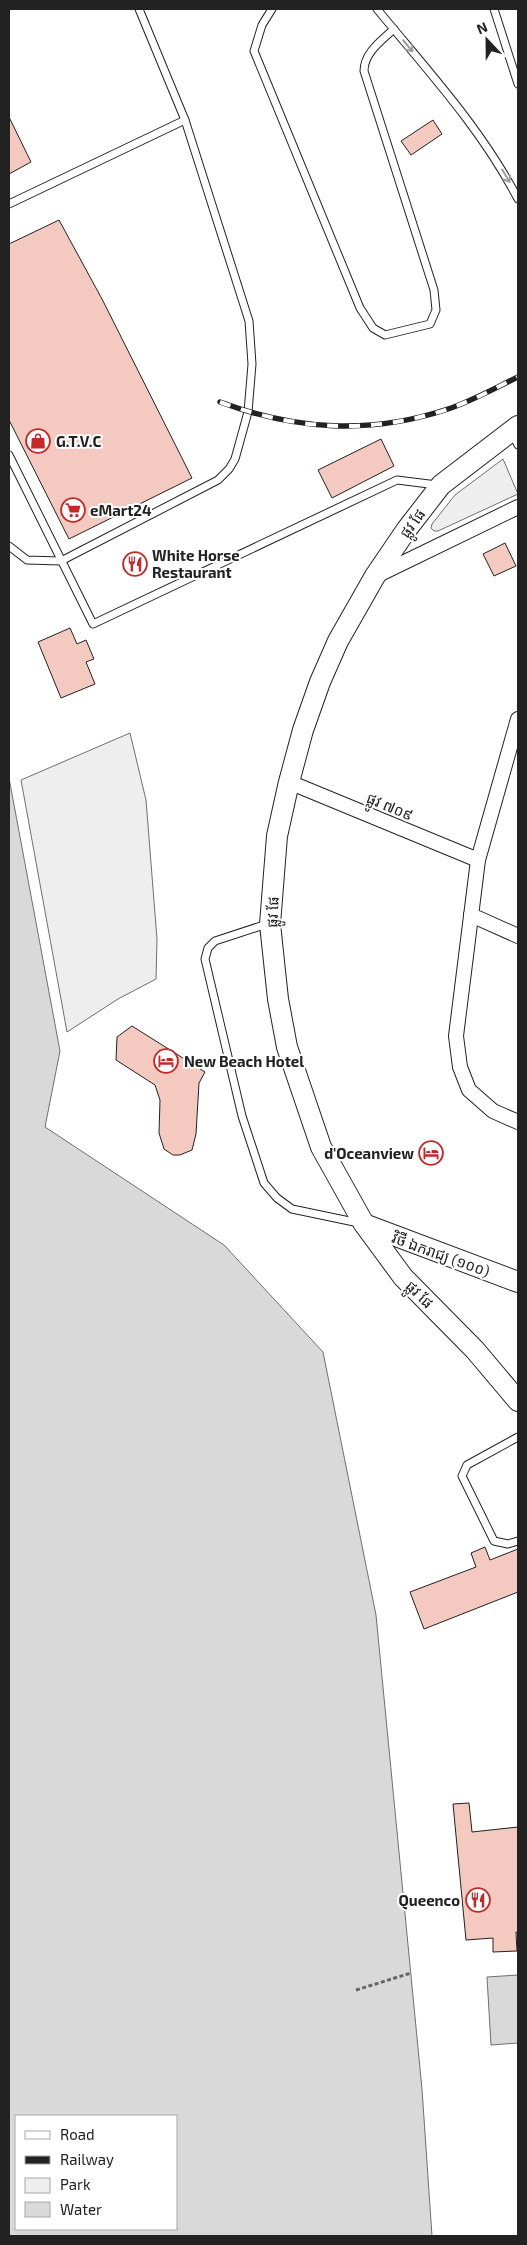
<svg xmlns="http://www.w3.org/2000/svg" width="527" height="2245" viewBox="0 0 527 2245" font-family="'Exo 2','Noto Sans Khmer',sans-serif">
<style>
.green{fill:#eee;stroke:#6f6f6f}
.water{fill:#d9d9d9;stroke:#6f6f6f;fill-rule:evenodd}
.building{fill:#f3c9c0;stroke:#222}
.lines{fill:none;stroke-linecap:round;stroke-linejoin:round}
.lane-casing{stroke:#222;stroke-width:9}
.street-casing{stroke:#222;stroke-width:16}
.secondary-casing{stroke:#222;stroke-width:22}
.path{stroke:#646464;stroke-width:3;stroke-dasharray:4 2.5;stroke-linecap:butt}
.lane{stroke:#fff;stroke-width:7}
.street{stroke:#fff;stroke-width:14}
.secondary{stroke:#fff;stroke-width:20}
.rail-casing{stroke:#222;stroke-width:5.5}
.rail{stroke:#fff;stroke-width:4;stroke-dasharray:11;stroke-linecap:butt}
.oneway{stroke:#9c9c9c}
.labels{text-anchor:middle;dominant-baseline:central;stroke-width:4;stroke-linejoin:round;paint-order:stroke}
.poi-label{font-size:15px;font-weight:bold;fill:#222;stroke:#fff;text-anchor:start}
.street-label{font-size:15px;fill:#222;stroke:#fff}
</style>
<rect width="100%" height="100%" fill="#fff"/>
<g class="green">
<path d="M503,459L518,494L438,531H434L431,528L432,524L455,495Z"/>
<path d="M130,733L146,800L157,939L156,979L118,999L67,1032L21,780Z"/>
</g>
<g class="water">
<path d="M9,778L60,1051L45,1127L224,1245L323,1352L376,1615L422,2089L432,2236H9ZM16,2116H176V2229H16Z"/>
<path d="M518,1975V2043L491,2045L487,1977Z"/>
</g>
<g class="building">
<path d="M9,117L31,162L9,174Z"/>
<path d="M433,120L442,134L411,155L401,141Z"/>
<path d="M59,220L102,299L192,478L69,539L9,420V244Z"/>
<path d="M381,439L394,466L332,498L318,470Z"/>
<path d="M505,543L516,566L494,576L483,554Z"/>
<path d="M70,628L77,644L86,640L94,659L86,662L95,684L61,698L38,642Z"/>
<path d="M132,1026L205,1072L199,1083L196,1134L192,1150L180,1155H173L164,1149L159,1133L160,1100L155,1085L116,1060L117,1037Z"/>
<path d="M485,1547L490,1560L518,1549V1592L424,1629L410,1592L476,1567L471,1553Z"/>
<path d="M469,1803L472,1832L518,1827V1932H516L517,1951L493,1952V1938L466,1940L453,1804Z"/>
</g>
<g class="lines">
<g class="lane-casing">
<g id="lane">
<path d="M272,9L262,25L254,51L360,308L373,328L385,335L430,324L436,310L434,290L364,71C364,53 381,41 394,29"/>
<path d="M377,9C427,70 481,128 518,199"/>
<path d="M494,9L518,84"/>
<path d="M9,204L185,120"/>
<path d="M512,433L518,445"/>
<path d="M9,455L93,624L397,480L437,485"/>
<path d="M9,546L27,560L61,561L218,480L229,469L235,459L248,412L252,364L249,321L185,120L139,9"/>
<path d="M267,924L215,941L208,948L205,959L242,1116L264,1183L277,1198L292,1209L359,1223"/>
<path d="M518,1437L467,1465L462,1476L494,1541L508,1544L518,1541"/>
</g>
</g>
<g class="street-casing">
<g id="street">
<path d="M378,575L518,507"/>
<path d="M518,719L478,860L456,1036L460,1067L469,1090L493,1111L518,1122"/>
<path d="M289,782L478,860"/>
<path d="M471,915L518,936"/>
</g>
</g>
<g class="secondary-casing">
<g id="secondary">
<path d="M518,426L441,485L407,529L375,576L338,641L320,682L303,730L289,782L277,836L270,924L278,999L287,1047L321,1147L364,1224L403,1277L475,1350L518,1401"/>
<path d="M364,1224L518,1282"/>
</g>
</g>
<path class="path" d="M356,1990L411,1973"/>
<use href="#lane" class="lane"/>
<use href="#street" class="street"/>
<use href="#secondary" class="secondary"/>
<g class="rail-casing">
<path id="rail" d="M220,402C296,430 370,435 448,409C472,401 495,388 518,377"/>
</g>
<use href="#rail" class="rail"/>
</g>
<defs><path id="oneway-shaft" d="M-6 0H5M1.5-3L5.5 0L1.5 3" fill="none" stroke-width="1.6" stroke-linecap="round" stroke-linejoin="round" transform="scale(1.25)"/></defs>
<g class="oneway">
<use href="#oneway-shaft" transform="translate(408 46) rotate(50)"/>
<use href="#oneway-shaft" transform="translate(506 176) rotate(59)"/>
</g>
<defs>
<g id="shop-ring" transform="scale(1.25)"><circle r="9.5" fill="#fff" stroke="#c62828" stroke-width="1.5"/><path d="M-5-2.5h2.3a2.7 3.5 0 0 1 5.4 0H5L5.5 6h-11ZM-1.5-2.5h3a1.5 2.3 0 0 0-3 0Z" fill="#c62828"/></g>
<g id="supermarket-ring" transform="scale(1.25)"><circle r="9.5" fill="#fff" stroke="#c62828" stroke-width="1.5"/><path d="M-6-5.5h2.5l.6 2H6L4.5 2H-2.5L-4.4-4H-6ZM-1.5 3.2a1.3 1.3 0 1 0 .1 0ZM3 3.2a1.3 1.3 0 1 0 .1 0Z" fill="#c62828"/></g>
<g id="restaurant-ring" transform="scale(1.25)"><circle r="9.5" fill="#fff" stroke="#c62828" stroke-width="1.5"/><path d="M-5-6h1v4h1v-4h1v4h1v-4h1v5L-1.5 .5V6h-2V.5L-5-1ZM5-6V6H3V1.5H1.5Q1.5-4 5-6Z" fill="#c62828"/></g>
<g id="hotel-ring" transform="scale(1.25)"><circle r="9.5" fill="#fff" stroke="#c62828" stroke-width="1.5"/><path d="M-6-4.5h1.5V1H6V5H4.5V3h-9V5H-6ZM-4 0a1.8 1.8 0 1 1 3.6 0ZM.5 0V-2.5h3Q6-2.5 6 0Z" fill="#c62828"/></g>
</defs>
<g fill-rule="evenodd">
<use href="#shop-ring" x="38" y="441"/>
<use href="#supermarket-ring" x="73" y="510"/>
<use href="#restaurant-ring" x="135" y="564"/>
<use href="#hotel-ring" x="166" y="1061"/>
<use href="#hotel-ring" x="431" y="1153"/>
<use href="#restaurant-ring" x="478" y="1900"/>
</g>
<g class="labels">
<g class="poi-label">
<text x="56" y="441">G.T.V.C</text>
<text x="90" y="510">eMart24</text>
<text x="152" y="555">White Horse<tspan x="152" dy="17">Restaurant</tspan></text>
<text x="184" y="1061">New Beach Hotel</text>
<text x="414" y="1153" text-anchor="end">d'Oceanview</text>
<text x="460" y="1900" text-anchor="end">Queenco</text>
</g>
<g class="street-label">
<text transform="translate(412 523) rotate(-53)">ផ្លូវ ផែ</text>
<text transform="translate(390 806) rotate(23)">ផ្លូវ ៧០៩</text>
<text transform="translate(272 912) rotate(-87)">ផ្លូវ ផែ</text>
<text transform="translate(441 1254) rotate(20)">វិថី ឯករាជ្យ (១០០)</text>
<text transform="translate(420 1294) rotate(45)">ផ្លូវ ផែ</text>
</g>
</g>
<rect width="527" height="2245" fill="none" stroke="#222222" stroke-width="20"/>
<rect x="15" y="2115" width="162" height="115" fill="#ffffff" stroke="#a7a7a7"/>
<rect x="25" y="2131" width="25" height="8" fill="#ffffff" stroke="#a7a7a7"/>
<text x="60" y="2140" font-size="15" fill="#222222">Road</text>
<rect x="25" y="2156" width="25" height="8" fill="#222222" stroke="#a7a7a7"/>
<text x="60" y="2165" font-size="15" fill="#222222">Railway</text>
<rect x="25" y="2178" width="25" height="15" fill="#eeeeee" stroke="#a7a7a7"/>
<text x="60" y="2190" font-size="15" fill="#222222">Park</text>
<rect x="25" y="2202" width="25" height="15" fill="#d9d9d9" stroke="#a7a7a7"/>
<text x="60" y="2215" font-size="15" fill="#222222">Water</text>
<g transform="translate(487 40) rotate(338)" stroke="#ffffff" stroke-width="4" paint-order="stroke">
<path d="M0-4L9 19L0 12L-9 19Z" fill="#222222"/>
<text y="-8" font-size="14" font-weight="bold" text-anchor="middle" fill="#222222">N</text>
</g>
</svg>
